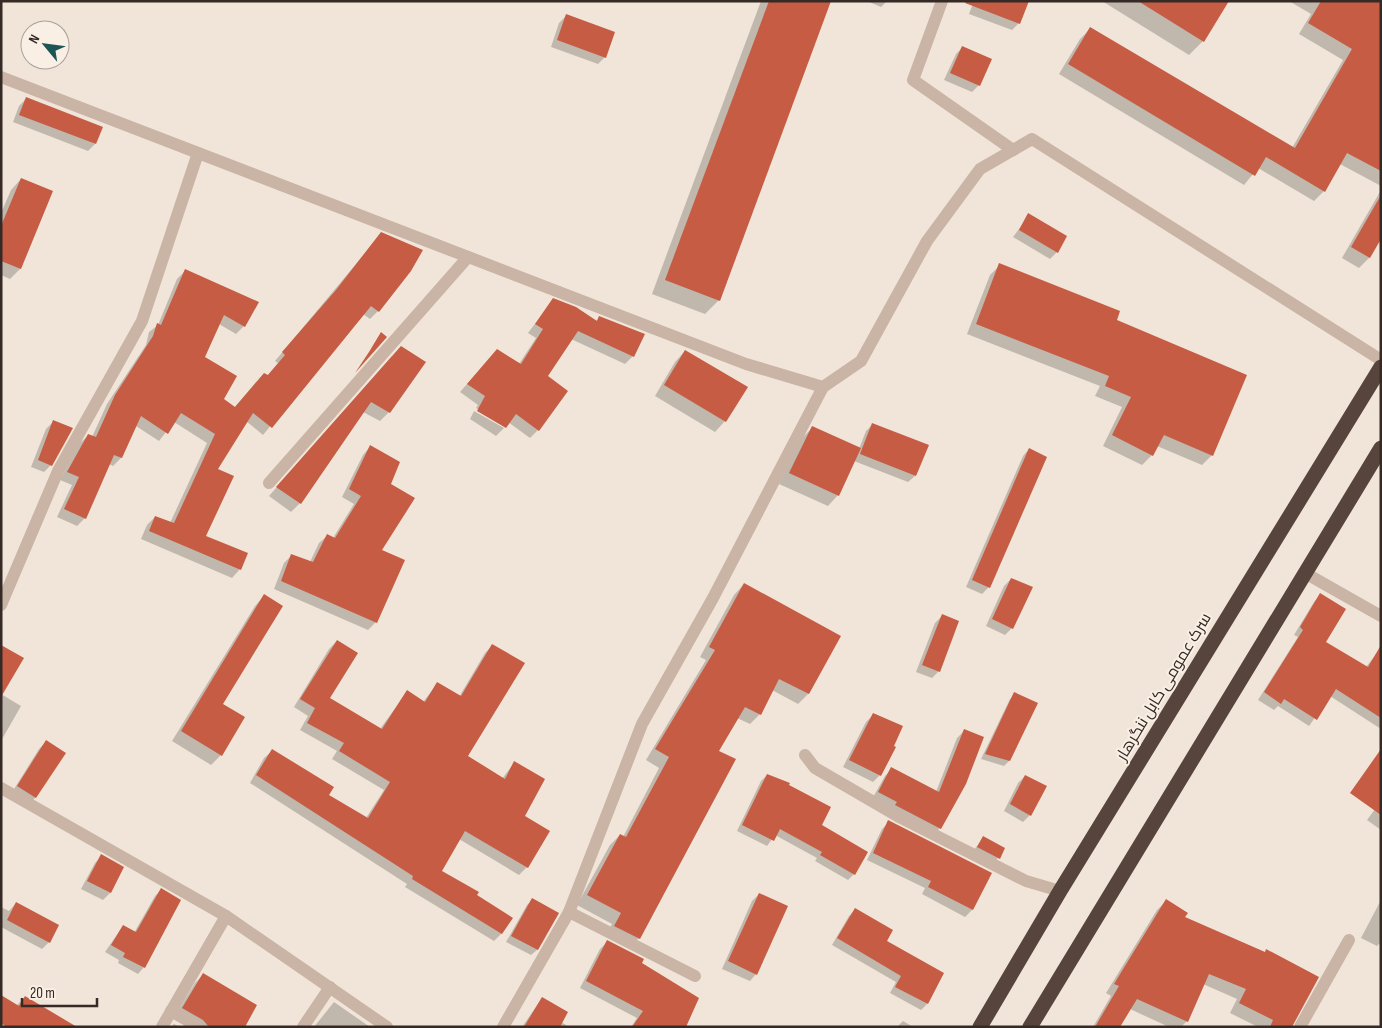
<svg xmlns="http://www.w3.org/2000/svg" width="1382" height="1028" viewBox="0 0 1382 1028" font-family="'Sofia Sans Condensed',Cairo,sans-serif">
<style>
.shadow{fill:#0003}
.building{fill:#c55c43}
.lines{fill:none;stroke-linecap:round;stroke-linejoin:round}
.street{stroke:#c9b4a5;stroke-width:12}
.highway{stroke:#56443d;stroke-width:15}
.labels{text-anchor:middle;dominant-baseline:central;stroke-width:4;stroke-linejoin:round;paint-order:stroke}
.street-label{font-size:16px;fill:#352a26;stroke:#f9efe5}
</style>
<rect width="100%" height="100%" fill="#f1e5d9"/>
<g class="shadow">
<path d="M761,1H830L719,300L705,314L652,294Z"/>
<path d="M867,1H887L881,7Z"/>
<path d="M974,1L1019,23L1012,30L969,14Z"/>
<path d="M1102,1H1228L1203,41L1189,55Z"/>
<path d="M1289,1H1380L1381,186L1340,164L1324,191L1314,201L1258,168L1244,185L1059,74L1080,39L1090,29L1292,148L1343,60L1299,34L1311,14Z"/>
<path d="M566,16L605,57L598,64L551,47L559,23Z"/>
<path d="M963,47L979,85L972,92L944,80L956,54Z"/>
<path d="M26,99L95,144L88,151L13,122L19,106Z"/>
<path d="M21,179L20,269L10,279L1,275V213L11,190Z"/>
<path d="M1381,190V238L1369,258L1359,268L1342,258Z"/>
<path d="M1029,215L1057,252L1050,259L1013,237Z"/>
<path d="M381,234L378,311L370,319L363,314L263,435L246,421L216,470L204,537L240,569L232,578L141,539L147,525L155,517L170,523L207,443L174,422L159,441L136,426L121,458L113,466L109,464L85,518L77,526L57,517L72,485L60,480L80,443L89,435L92,437L107,404L146,345L149,332L158,325L177,279L185,271L244,326L236,334L219,324L204,358L222,399L234,408L256,382L267,376L278,363L275,361Z"/>
<path d="M1000,265L1115,321L1212,455L1202,465L1157,446L1152,455L1142,465L1103,446L1122,407L1095,396L1100,386L967,334L990,275Z"/>
<path d="M553,300L595,322L599,318L633,356L625,364L571,339L546,377L538,430L530,438L508,422L505,426L476,408L478,405L460,392L497,350L519,364L536,338L528,333Z"/>
<path d="M685,351L725,421L715,432L655,396L675,362Z"/>
<path d="M392,356L424,363L389,412L380,421L363,412L300,503L291,512L269,496Z"/>
<path d="M474,411L504,428L496,436L470,419Z"/>
<path d="M53,422L51,465L44,472L31,467L46,429Z"/>
<path d="M873,424L915,476L908,482L854,461L838,495L828,506L779,484L802,438L812,428L859,449L866,431Z"/>
<path d="M370,447L390,484L380,550L376,622L368,630L274,589L284,563L292,555L310,562L319,543L327,536L333,538L354,504L342,497L363,455Z"/>
<path d="M1029,449L989,587L982,594L966,587L1023,456Z"/>
<path d="M1011,579L1012,628L1005,635L986,626L1004,586Z"/>
<path d="M744,584L839,637L808,694L798,704L772,690L760,714L750,724L737,718L717,751L639,938L628,948L605,936L612,924L577,905L610,845L620,835L623,837L659,768L646,760L706,660L700,657L734,595Z"/>
<path d="M1320,595L1324,643L1366,667L1377,653L1381,655V729L1330,696L1309,726L1278,706L1274,710L1258,700L1298,637L1294,635L1314,602Z"/>
<path d="M264,596L222,704L244,718L221,755L211,765L172,741L255,606Z"/>
<path d="M942,616L939,671L932,678L916,672L935,623Z"/>
<path d="M337,641L329,699L380,729L407,692L423,702L438,683L459,697L485,653L493,645L466,756L502,779L514,763L524,817L527,867L519,875L459,839L440,872L476,896L502,933L494,941L405,887L407,884L250,783L264,758L272,751L328,796L366,818L384,790L332,759L337,751L300,730L308,716L294,707L329,649Z"/>
<path d="M1,647V694L21,706L1,741Z"/>
<path d="M1015,694L1009,761L1004,766L981,759L1010,699Z"/>
<path d="M873,715L894,747L880,775L873,782L843,767L866,722Z"/>
<path d="M964,731L940,828L933,835L872,799L885,776L892,769L936,792L957,738Z"/>
<path d="M46,742L64,753L35,798L28,805L11,794L39,749Z"/>
<path d="M767,775L820,826L854,874L848,880L815,861L817,858L775,835L767,846L737,831L761,781Z"/>
<path d="M1025,776L1030,815L1023,822L1004,811L1018,783Z"/>
<path d="M1381,801V830L1367,820Z"/>
<path d="M889,822L990,874L972,910L965,917L922,894L925,888L867,860L882,829Z"/>
<path d="M983,838L998,858L992,865L971,854Z"/>
<path d="M102,856L123,868L110,893L103,900L81,889L95,863Z"/>
<path d="M161,890L144,967L138,974L118,963L119,960L105,952L123,926L134,933L155,896Z"/>
<path d="M759,894L756,974L750,981L722,969L752,901Z"/>
<path d="M533,899L558,913L537,950L531,955L506,942L527,905Z"/>
<path d="M1381,900V942L1377,946L1361,938Z"/>
<path d="M1166,901L1183,917L1291,1027H1258L1230,1013L1237,999L1203,984L1187,1021L1181,1027H1169L1130,1009L1119,1027H1093L1111,996L1106,993L1157,910Z"/>
<path d="M16,903L49,942L42,949L1,927V907L9,911Z"/>
<path d="M855,910L885,942L927,1004L921,1010L890,993L896,982L832,945L849,916Z"/>
<path d="M607,942L640,964L684,1027H631L637,1018L580,988L600,949Z"/>
<path d="M203,975L244,1027H193L175,1016L195,983Z"/>
<path d="M1,997L16,1006L25,997L75,1027H1Z"/>
<path d="M542,998L561,1022L569,1027H522Z"/>
<path d="M334,1002L370,1027H314Z"/>
<path d="M903,1021L913,1027H897Z"/>
<path d="M174,1024L180,1027H171Z"/>
</g>
<g class="building">
<path d="M769,1H831L720,301L665,280Z"/>
<path d="M966,1H1029L1020,24L965,3Z"/>
<path d="M1138,1H1229L1204,42Z"/>
<path d="M1321,1H1381V171L1347,153L1325,192L1266,157L1255,176L1068,64L1090,27L1295,148L1352,49L1308,23Z"/>
<path d="M566,14L615,32L606,58L557,40Z"/>
<path d="M962,46L992,59L980,86L950,73Z"/>
<path d="M26,97L103,127L96,144L19,115Z"/>
<path d="M21,178L53,191L21,269L1,261V226Z"/>
<path d="M1381,195V239L1370,258L1351,247Z"/>
<path d="M1028,213L1067,236L1058,253L1019,230Z"/>
<path d="M381,232L423,250L411,271L379,312L371,306L272,428L253,413L218,469L234,476L206,536L248,553L241,570L149,531L155,516L174,523L215,434L181,413L168,434L141,416L122,458L114,455L86,519L64,509L79,477L67,472L88,434L96,437L115,395L153,336L157,323L161,325L185,269L259,302L245,327L224,315L205,357L237,376L224,399L235,407L264,373L268,375L285,355L282,352L336,290Z"/>
<path d="M999,263L1120,311L1117,320L1247,375L1213,456L1164,435L1153,456L1112,435L1131,397L1105,386L1109,376L976,324Z"/>
<path d="M553,298L576,307L597,321L599,316L645,334L634,357L578,331L548,376L568,391L539,431L516,414L506,428L477,411L485,396L467,384L497,349L521,364L543,329L535,324Z"/>
<path d="M381,332L387,337L355,373L369,352Z"/>
<path d="M401,346L426,362L390,413L371,402L301,504L276,487Z"/>
<path d="M685,350L748,387L726,422L664,385Z"/>
<path d="M53,420L73,428L52,466L38,460Z"/>
<path d="M872,423L929,445L916,476L860,454Z"/>
<path d="M812,426L861,448L839,496L789,473Z"/>
<path d="M370,445L400,462L391,484L415,498L382,550L405,560L377,623L281,581L291,554L313,562L327,534L335,538L361,496L349,489Z"/>
<path d="M1029,448L1047,457L990,588L972,580Z"/>
<path d="M1011,578L1033,587L1013,629L992,619Z"/>
<path d="M744,583L841,636L809,694L779,679L761,715L745,707L719,751L736,759L640,939L614,926L621,913L587,895L620,834L626,837L669,757L655,749L715,650L709,647Z"/>
<path d="M1320,593L1346,609L1326,642L1368,667L1381,645V718L1336,689L1317,720L1284,699L1281,704L1264,692L1303,630L1300,627Z"/>
<path d="M264,594L283,606L223,704L245,717L222,756L181,731Z"/>
<path d="M942,614L959,621L940,672L922,665Z"/>
<path d="M337,640L358,653L330,698L382,729L407,690L425,702L437,682L461,696L492,644L525,663L468,756L505,779L514,761L545,779L525,816L550,831L528,868L465,831L442,871L479,892L477,895L513,918L502,934L412,879L413,876L256,775L272,749L334,787L329,795L368,818L390,782L339,751L344,743L307,723L315,708L300,699Z"/>
<path d="M1,645L24,658L1,697Z"/>
<path d="M1014,692L1038,703L1010,761L985,754Z"/>
<path d="M873,713L903,726L894,746L896,747L881,776L849,760Z"/>
<path d="M964,729L984,737L966,784L941,829L895,805L897,802L878,792L891,767L939,792Z"/>
<path d="M46,740L66,753L36,798L17,786Z"/>
<path d="M1381,749V815L1350,793Z"/>
<path d="M767,774L790,783L789,785L831,807L822,825L868,852L855,875L820,855L822,852L780,829L774,841L742,825Z"/>
<path d="M1025,775L1047,786L1031,816L1010,804Z"/>
<path d="M888,820L992,873L973,910L928,887L931,881L873,853Z"/>
<path d="M983,836L1005,848L1000,859L977,847Z"/>
<path d="M101,854L124,867L111,893L87,881Z"/>
<path d="M161,888L181,900L145,968L123,957L125,953L111,945L123,925L136,932Z"/>
<path d="M759,893L788,906L757,975L728,961Z"/>
<path d="M532,898L559,913L538,950L511,936Z"/>
<path d="M1166,899L1188,913L1185,917L1265,952L1266,949L1319,977L1292,1027H1270L1273,1020L1239,1003L1246,989L1209,974L1188,1022L1137,999L1120,1027H1095L1119,986L1114,984Z"/>
<path d="M16,902L59,925L50,943L7,920Z"/>
<path d="M855,908L893,930L887,941L944,973L928,1004L895,987L901,976L837,938Z"/>
<path d="M607,940L644,959L642,963L699,998L686,1027H632L643,1011L586,981Z"/>
<path d="M203,973L257,1005L245,1027H209L203,1020L182,1008Z"/>
<path d="M1,995L19,1006L25,996L77,1027H7L1,1023Z"/>
<path d="M542,997L568,1012L560,1027H524Z"/>
</g>
<g class="lines">
<g class="street">
<path d="M942,1L913,80L1013,150"/>
<path d="M1,77L746,364L823,387L861,361L927,241L980,169L1032,139L1381,360"/>
<path d="M269,483L468,257"/>
<path d="M1305,573L1381,616"/>
<path d="M1,605L58,471L142,321L198,153"/>
<path d="M805,755L815,768L901,818L1026,881L1060,891"/>
<path d="M1,788L226,916L387,1027"/>
<path d="M569,912L695,976"/>
<path d="M171,1011L199,1027"/>
<path d="M162,1027L226,916"/>
<path d="M303,1027L330,987"/>
<path d="M503,1027L569,912L642,724L713,598L823,387"/>
<path d="M1300,1027L1349,940"/>
</g>
<g class="highway">
<path d="M980,1027L1060,891L1381,367"/>
<path d="M1030,1027L1381,448"/>
</g>
</g>
<g class="labels">
<g class="street-label">
<text transform="translate(1164 687) rotate(-59)">سرک عمومی کابل ننگرهار</text>
</g>
</g>
<rect width="1382" height="1028" fill="none" stroke="#352a26" stroke-width="5"/>
<g transform="translate(45 45) rotate(299)"><circle r="24" fill="#f9efe5" stroke="#aba099"/>
<path d="M0-4L9 19L0 12L-9 19Z" fill="#1c5556"/>
<text y="-8" font-size="14" font-weight="bold" text-anchor="middle" fill="#352a26">N</text>
</g>
<path d="M22 998v8h75v-8" fill="none" stroke="#352a26" stroke-width="2.5"/>
<text x="30" y="998" font-size="15" fill="#352a26" stroke="#f9efe5" stroke-width="4" paint-order="stroke">20 m</text>
</svg>
